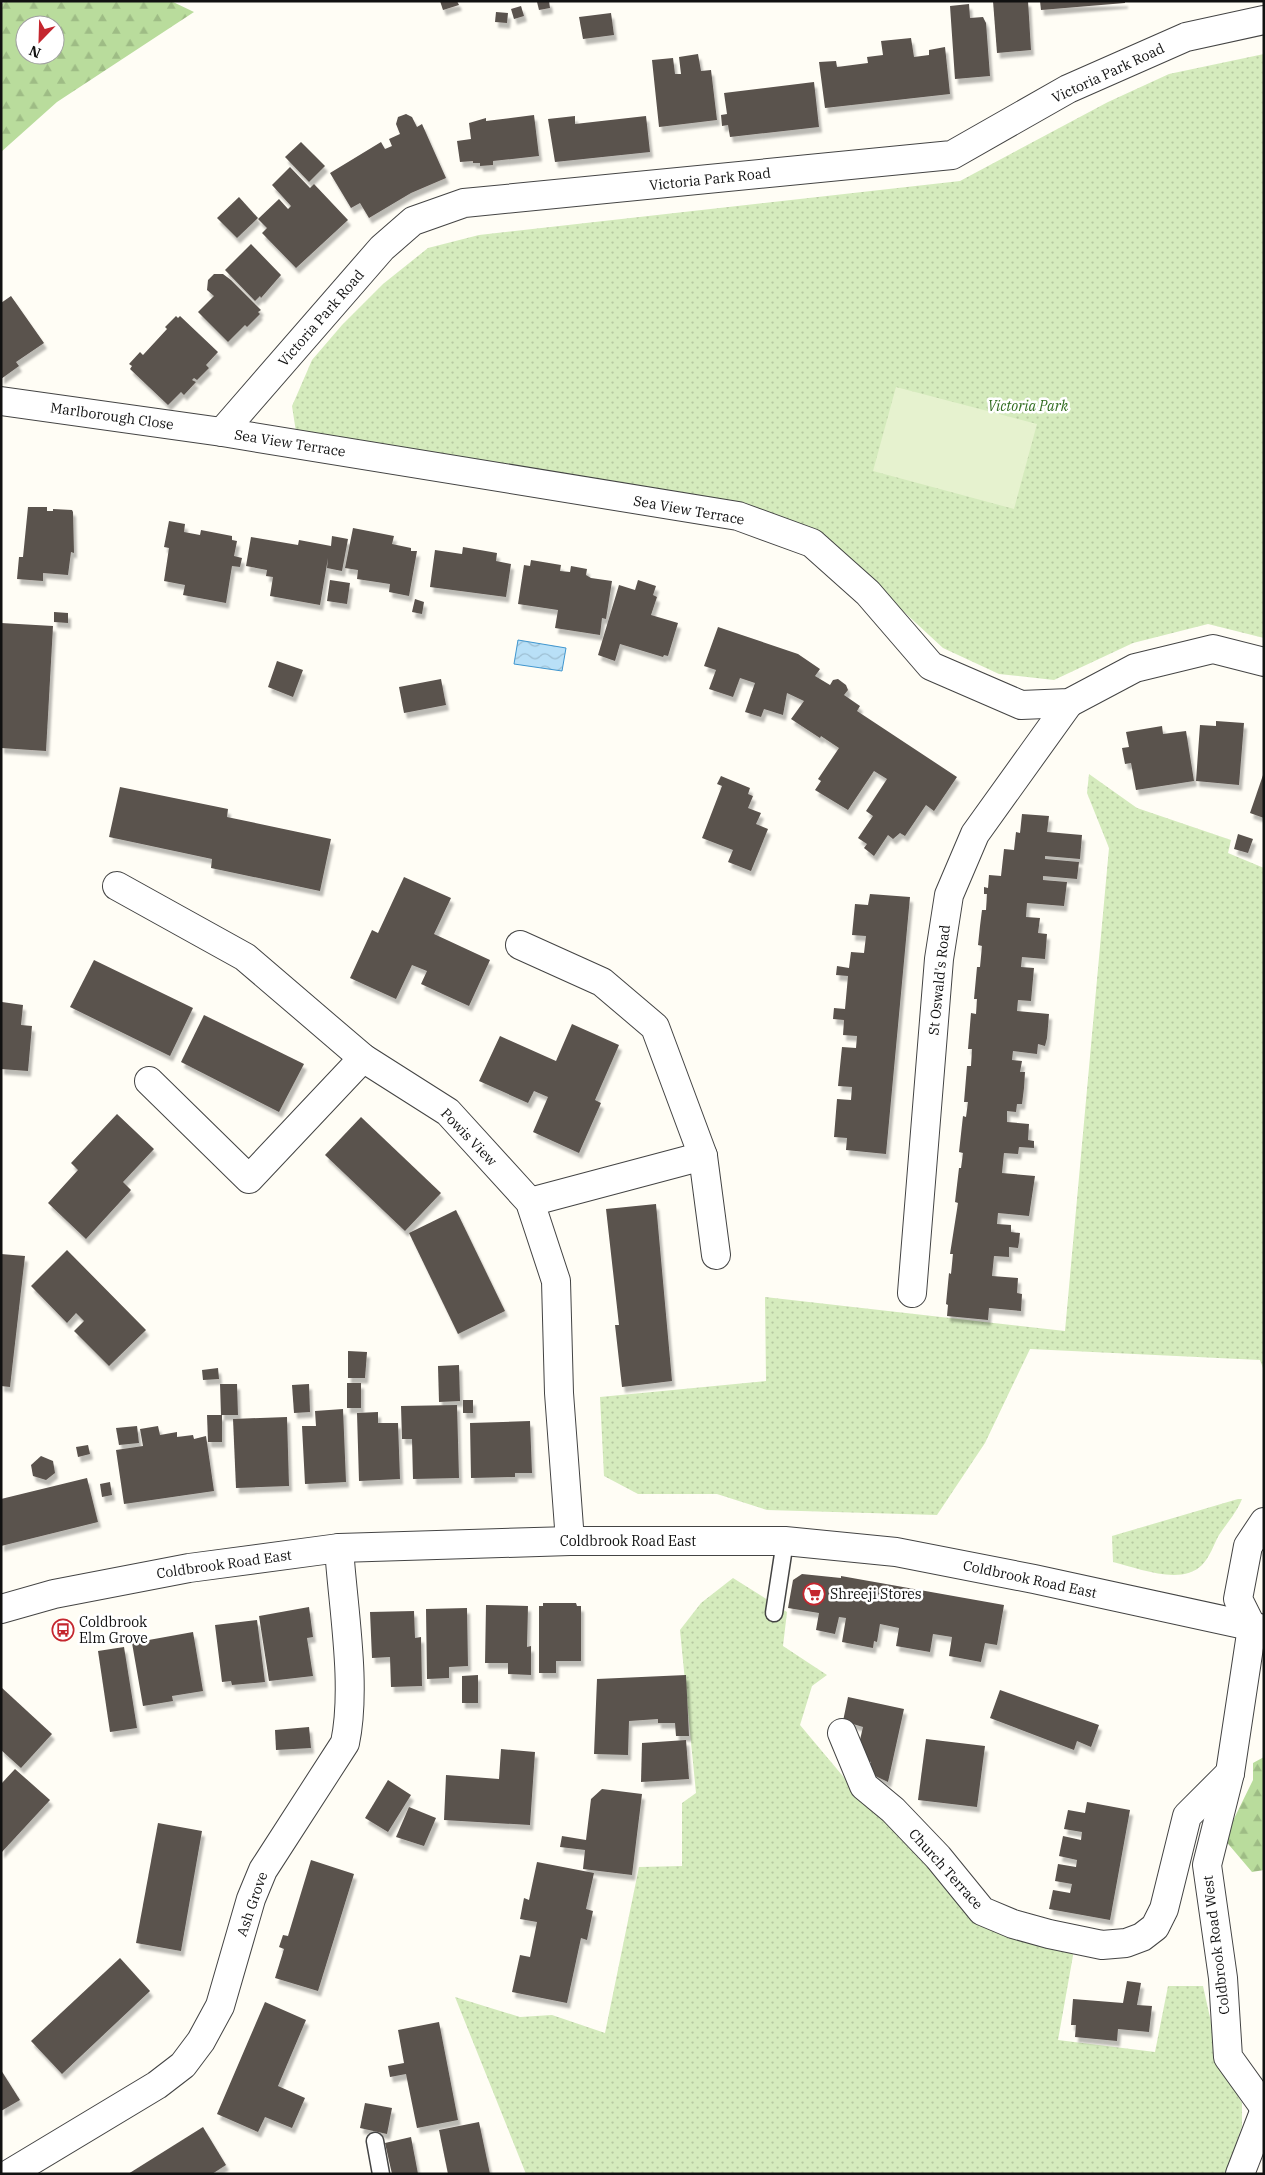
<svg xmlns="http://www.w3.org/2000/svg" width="1265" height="2175" viewBox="0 0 1265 2175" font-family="'IBM Plex Serif',serif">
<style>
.green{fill:url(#green-dots)}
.forest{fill:url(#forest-firs);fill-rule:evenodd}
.pitch{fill:#e6f2cf}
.water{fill:url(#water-waves);stroke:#3f96cf}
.building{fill:#5a524d;filter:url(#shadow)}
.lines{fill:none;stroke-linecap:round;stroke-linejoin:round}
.service-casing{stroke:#444;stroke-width:19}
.minor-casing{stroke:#444;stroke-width:30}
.tertiary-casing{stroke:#444;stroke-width:30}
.service{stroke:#fff;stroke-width:16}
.minor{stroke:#fff;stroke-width:28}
.tertiary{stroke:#fff;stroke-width:28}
.labels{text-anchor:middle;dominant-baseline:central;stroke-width:5;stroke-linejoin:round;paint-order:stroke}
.street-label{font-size:14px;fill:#111;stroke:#fff}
.park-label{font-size:14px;font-style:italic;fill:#2f6b1f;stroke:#fff}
.poi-label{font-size:14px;fill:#111;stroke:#fff;text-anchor:start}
</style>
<defs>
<pattern id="green-dots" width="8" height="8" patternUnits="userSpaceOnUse" patternTransform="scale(1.25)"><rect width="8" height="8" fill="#d5ebbd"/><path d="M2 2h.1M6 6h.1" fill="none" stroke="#b6c8a1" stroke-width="1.8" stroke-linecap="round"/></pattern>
<pattern id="forest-firs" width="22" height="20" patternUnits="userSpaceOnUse" patternTransform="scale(1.25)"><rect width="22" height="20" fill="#b9dc9c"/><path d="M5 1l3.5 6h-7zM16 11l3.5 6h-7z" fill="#9ebc85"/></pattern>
<pattern id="water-waves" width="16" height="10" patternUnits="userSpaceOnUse" patternTransform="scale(1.25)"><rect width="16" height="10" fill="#b9e0f7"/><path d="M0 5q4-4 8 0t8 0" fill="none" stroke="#9ebfd3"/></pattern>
<filter id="shadow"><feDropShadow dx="3" dy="5.5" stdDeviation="1" flood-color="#0004"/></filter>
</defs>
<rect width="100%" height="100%" fill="#fffdf5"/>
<g class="green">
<path d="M1264,54V638L1208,624L1133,643L1054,680L999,674L943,648L823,537L296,432L292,406L296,397L312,360L342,325L383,284L428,248L479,235L960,181L1108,102L1169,74Z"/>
<path d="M1089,774L1137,808L1231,840L1228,853L1264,868V1371L1260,1360L1030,1349L985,1443L937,1515L767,1510L717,1494H638L604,1476L600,1397L766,1381L765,1297L1065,1331L1109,848L1087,793Z"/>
<path d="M1238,1499H1242C1237,1512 1227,1523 1219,1535C1214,1544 1210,1557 1202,1565C1181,1586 1138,1568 1113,1562L1112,1536Z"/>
<path d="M733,1578L787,1612L783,1646L827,1675L812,1686L800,1725L852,1787L941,1876L1074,1950L1058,2040L1155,2052L1168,1986H1203L1221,2067L1242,2103V2126L1226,2174H526L455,1997L520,2017L552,2015L605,2033L639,1867L682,1866V1803L696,1793L680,1630L701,1603Z"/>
</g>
<g class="forest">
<path d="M5,1H171L194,12L57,102L1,152V5ZM25,25H55V55H25Z"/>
<path d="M1264,1757V1870L1252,1872L1224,1839L1253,1780V1763Z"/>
</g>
<path class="pitch" d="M896,387L1037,424L1014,509L873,471Z"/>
<path class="water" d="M518,640L566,648L562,671L514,664Z"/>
<g class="building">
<path d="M440,1H457L459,5L443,10Z"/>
<path d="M549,1L550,8L539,10L537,2Z"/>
<path d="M993,1H1028L1031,50L997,53Z"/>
<path d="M1040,1H1125V3L1041,10Z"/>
<path d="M969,4L970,18L983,17L986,23L990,76L955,79L950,6Z"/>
<path d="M521,6L524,16L514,19L511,9Z"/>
<path d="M496,12L508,13L507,23L495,22Z"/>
<path d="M611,13L614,35L583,39L579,17Z"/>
<path d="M911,38L914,57L929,55V50L945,47L950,94L825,108L819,62L836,61L837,67L868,63L867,57L883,55L881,41Z"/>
<path d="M698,54L701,71L711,70L717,120L659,127L652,60L673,58L675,74H681L679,57Z"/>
<path d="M814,82L819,127L730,137L728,125L722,126L721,115L727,114L724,93Z"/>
<path d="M406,114L412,117L417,127L422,124L446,178L411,193L369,218L360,203L351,208L330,173L381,142L385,149L392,146L389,139L400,134L396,124L398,117Z"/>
<path d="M534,115L539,156L493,161V165L480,166V163H473V161L460,162L457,141L471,139L469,123L486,118V121Z"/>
<path d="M575,116V124L646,116L650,152L555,162L548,119Z"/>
<path d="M301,142L325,166L309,182L285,157Z"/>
<path d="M290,167L310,188L314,184L348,220L296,268L262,233L267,228L258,219L279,199L288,209L291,206L272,185Z"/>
<path d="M239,197L258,218L237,238L217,218Z"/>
<path d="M251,244L281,275L261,298L260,296L255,301L225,270Z"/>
<path d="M214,274H223L231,280L261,310L258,312L260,314L247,327L245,325L228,342L198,312L214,296L207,290L208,280Z"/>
<path d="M11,296L44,343L16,362L19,366L1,379V303Z"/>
<path d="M176,316L178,318L180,316L218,352L206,365L209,368L197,380L194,378L192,380L196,382L184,395L181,392L168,405L130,369L132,366L129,364L140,352L143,355L167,329L165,327Z"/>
<path d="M28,507H47V511H53V509L72,510L73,512L74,553L71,552L68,575L43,573V581L17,579L19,557H23Z"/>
<path d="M169,521L185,524L184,532L200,535L201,530L232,536V540L237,541L234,556L242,558L240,567L232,566L226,603L183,595L185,585L164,581L169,548L164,547Z"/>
<path d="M353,528L394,536L392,544L411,548V551H417L409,596L389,592L390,584L357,579L358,570L345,568Z"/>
<path d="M332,536L348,539L342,571L327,568L328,558L320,605L270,596L273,577L266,576L267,570L246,566L251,537L298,545L299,540L331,546Z"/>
<path d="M463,547L497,553L496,561L511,564L506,597L430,587L435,550L462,554Z"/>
<path d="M531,560L561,565L560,571L570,572L571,566L587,569L586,575L591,578L612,581L606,619L602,618L600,635L555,628L558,610L518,604L524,565L530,566Z"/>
<path d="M330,580L350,583L347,604L327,601Z"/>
<path d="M638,580L656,586L653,595L657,597L651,615L678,623L668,656L664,655L663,657L620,644L615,661L598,655L619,585L635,590Z"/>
<path d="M415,599L424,602L422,614L412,612Z"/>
<path d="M54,612L68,613V623L54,622Z"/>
<path d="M1,623L53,626L46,751L1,748Z"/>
<path d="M718,627L798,654L820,669L815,676L830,685L833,680L838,679L846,685L848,690L844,695L860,706L857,711L957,777L934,811L926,805L905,836L900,833L893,839L888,835L874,856L864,848L867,844L858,838L873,816L866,811L887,779L874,771L848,810L815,790L821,781L818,779L839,748L821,736L820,738L791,719L804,701L787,693L783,715L764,709L761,717L745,712L755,683L740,678L733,697L709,689L716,670L704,666Z"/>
<path d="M277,661L303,670L293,697L268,687Z"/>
<path d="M441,679L446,705L404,713L399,687Z"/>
<path d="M1216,721L1244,723L1239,785L1196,781L1200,725L1216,726Z"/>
<path d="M1162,726L1163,734L1186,731L1194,781L1136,790L1131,763L1125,764L1122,748L1129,747L1126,732Z"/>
<path d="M1263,775H1264V818L1250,813Z"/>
<path d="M721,776L750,788L748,794L753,796L748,808L761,813L756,824L768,829L751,871L728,862L733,850L702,838L722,786L717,784Z"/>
<path d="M120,787L228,809L227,817L331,839L320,891L211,868L212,859L109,837Z"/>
<path d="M1022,814L1049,816L1047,832L1082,835L1080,859L1045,856V859L1079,862L1077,879L1043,876V880L1067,882L1064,906L1027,903L1026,917L1040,918L1038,933L1047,934L1045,959L1022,957L1021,967L1034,968L1031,1001L1018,1000L1017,1011L1049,1014L1047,1038L1045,1046L1038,1044L1037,1054L1013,1051L1012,1060L1022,1061L1020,1072H1025L1024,1088L1022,1104H1017L1016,1112L1007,1111V1122L1029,1124L1028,1140L1034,1141V1148L1019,1147L1018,1154L1004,1153L1002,1173L1035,1176L1029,1216L998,1213L997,1224L1011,1225V1232L1020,1233L1019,1242L1018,1248L1009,1247V1257L994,1256L992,1276L1018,1278L1017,1293L1022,1294L1021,1311L989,1308L988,1320L947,1316L948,1305L946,1304L949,1273L951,1274L953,1254H950L958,1203L955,1202L959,1168H961L963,1153L959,1152L963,1116L966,1117L968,1102H964L967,1066H971L972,1049H968L971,1013L976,1014L977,999H974L977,967H980L982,946L978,945L980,926L982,910H986L987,894H984V887L988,888L989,875L1001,876L1004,849L1014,850L1016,832L1020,833Z"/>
<path d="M1238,834L1253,839L1248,853L1234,849Z"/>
<path d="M404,877L451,898L434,934L490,960L469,1006L421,984L427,971L412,965L396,999L350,978L372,930L378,933Z"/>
<path d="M870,894L910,897L886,1154L846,1150L847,1138L834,1137L837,1099L851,1100L852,1087L838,1086L842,1047L856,1048L857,1036L843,1035L844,1020L833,1019L834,1008L845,1009L848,976L836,975L837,966L849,968L851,952L864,953L866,936L852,935L855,904L868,905Z"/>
<path d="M94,960L193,1008L170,1056L70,1007Z"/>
<path d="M2,1002L23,1005L21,1025L32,1026L28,1071L1,1069Z"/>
<path d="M204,1015L304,1064L279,1112L181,1062Z"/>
<path d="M572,1024L619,1045L595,1100L601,1103L579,1153L533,1132L548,1097L534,1091L528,1103L479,1081L500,1036L556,1061Z"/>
<path d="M117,1114L154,1149L123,1182L131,1190L86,1239L48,1203L78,1170L71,1163Z"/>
<path d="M361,1117L441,1193L405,1231L325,1155Z"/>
<path d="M656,1204L672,1381L622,1387L615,1325H619L606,1209Z"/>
<path d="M456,1210L505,1311L458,1334L409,1233Z"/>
<path d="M67,1250L146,1330L109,1366L74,1331L84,1321L76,1313L67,1323L31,1286Z"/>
<path d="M1,1254L25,1256L10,1387L1,1386Z"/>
<path d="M348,1351L367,1352L365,1378H348Z"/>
<path d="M459,1365L460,1401L439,1402L438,1366Z"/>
<path d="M218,1368L219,1379L203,1380L202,1370Z"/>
<rect x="347" y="1383" width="14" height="25"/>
<path d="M220,1384H237L238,1415H221Z"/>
<path d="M309,1384L310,1412L294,1413L292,1385Z"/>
<rect x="463" y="1400" width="10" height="13"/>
<path d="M457,1405L459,1478L413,1479L412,1439H402L401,1406Z"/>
<path d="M343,1409L346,1482L305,1484L302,1426H316L315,1411Z"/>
<path d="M378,1412V1423H398L400,1479L359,1481L357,1413Z"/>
<path d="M207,1415H222V1442H208Z"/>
<path d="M287,1417L289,1486L236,1488L233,1419Z"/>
<path d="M530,1421L532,1473H515V1477L471,1478L470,1423Z"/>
<path d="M137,1426L139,1443L119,1445L116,1428Z"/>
<path d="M158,1426L160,1435L177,1432V1437L193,1435L194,1439L206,1436L214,1491L124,1504L116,1450L143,1446L140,1429Z"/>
<path d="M88,1445L90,1454L78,1457L76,1447Z"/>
<path d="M41,1456L53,1461L55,1473L46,1480L33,1476L31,1465Z"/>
<path d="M87,1478L98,1522L1,1546V1499Z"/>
<path d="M110,1482L112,1495L102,1497L100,1484Z"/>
<path d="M802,1574L841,1578V1576L1004,1605L997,1645L985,1643L981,1662L949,1656L952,1637L933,1634L930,1652L896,1646L899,1628L880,1624L877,1642L874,1641L873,1648L842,1642L846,1618L839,1617L835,1634L816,1630L819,1613L788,1608L793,1580Z"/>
<path d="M543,1603H576L577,1606H581V1661H556V1673H539V1606H543Z"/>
<path d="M486,1605L528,1606L527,1647L531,1646V1675L508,1674V1663H485Z"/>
<path d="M309,1607L313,1637L307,1638L313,1676L269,1681L259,1616Z"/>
<path d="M467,1608L468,1666L449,1667V1678L427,1679L426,1609Z"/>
<path d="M414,1611L415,1638L421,1637L422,1686L391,1687L390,1657L372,1658L370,1612Z"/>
<path d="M257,1620L265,1682L232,1685L231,1681L222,1682L215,1625Z"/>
<path d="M193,1632L203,1691L172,1696L173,1701L143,1706L132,1643Z"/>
<path d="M124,1647L137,1728L110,1732L98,1651Z"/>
<path d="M478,1675V1703H462V1676Z"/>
<path d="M686,1675L689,1736H676L675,1723H658V1719L629,1721L628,1755L594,1754L597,1679Z"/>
<path d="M1,1687L52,1734L21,1768L1,1750Z"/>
<path d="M1000,1690L1099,1725L1091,1747L1077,1741L1074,1750L990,1718Z"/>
<path d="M848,1697L904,1709L888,1782L869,1773L871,1762L856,1757L863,1727L843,1721Z"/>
<path d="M309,1727L311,1748L276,1750L275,1730Z"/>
<path d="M926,1739L985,1746L977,1807L918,1800Z"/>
<path d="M686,1740L689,1779L641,1782L642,1743Z"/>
<path d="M501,1749L535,1752L530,1825L444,1820L446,1775L499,1779Z"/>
<path d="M15,1769L50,1800L1,1853V1784Z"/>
<path d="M388,1780L411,1795L388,1832L365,1818Z"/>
<path d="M602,1789L642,1794L632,1875L583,1869L585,1850L560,1847L562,1836L586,1840L591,1799Z"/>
<path d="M1087,1802L1130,1810L1110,1920L1049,1909L1053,1890L1070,1893L1072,1884L1055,1881L1058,1864L1076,1867L1077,1860L1059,1856L1063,1836L1081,1840L1082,1832L1064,1829L1068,1810L1085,1813Z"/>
<path d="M409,1807L436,1818L424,1846L396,1837Z"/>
<path d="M158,1823L202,1831L181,1951L136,1943Z"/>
<path d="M311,1860L354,1874L318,1991L275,1978L284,1949L279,1947L283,1935L288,1936Z"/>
<path d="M537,1862L594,1873L586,1909L593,1911L587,1940L581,1938L567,2003L512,1992L520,1955L530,1957L537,1922L520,1919L524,1898L529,1900Z"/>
<path d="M120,1958L150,1991L62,2074L31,2041Z"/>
<path d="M1127,1981L1141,1983L1137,2005L1152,2006L1149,2032L1118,2029L1117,2041L1075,2037L1076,2025H1071L1073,1999L1123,2003Z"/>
<path d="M265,2002L306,2020L278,2086L305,2098L292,2128L265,2117L258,2132L217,2114Z"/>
<path d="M439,2022L458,2120L417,2128L406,2074L390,2077L388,2066L404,2063L398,2030Z"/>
<path d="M1,2070L20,2100L1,2111Z"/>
<path d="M365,2103L392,2108L387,2134L360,2128Z"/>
<path d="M479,2122L490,2174H448L439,2130Z"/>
<path d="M203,2127L226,2165L212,2174H128Z"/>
<path d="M411,2137L418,2174H392L385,2143Z"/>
</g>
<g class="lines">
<g class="service-casing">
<g id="service">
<path d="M774,1613L785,1541"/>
<path d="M375,2141L381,2174"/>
</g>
</g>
<g class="minor-casing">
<g id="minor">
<path d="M1,401L222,432L738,516L812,543L868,593L931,666L1021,705L1069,703L1135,668L1213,649L1264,662"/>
<path d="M222,432L382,248L413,221L464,203L952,155L1068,89L1186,37L1264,20"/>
<path d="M117,886L245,957L363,1058L448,1112L530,1202L556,1281L559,1393L570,1541"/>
<path d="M520,945L602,982L655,1027L703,1156L716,1255"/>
<path d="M149,1081L249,1179L363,1058"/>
<path d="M530,1202L703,1156"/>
<path d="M912,1293L939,959L949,895L975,834L1069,703"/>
<path d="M1252,1627L1230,1773L1207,1865L1223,1978L1228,2057L1264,2107"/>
<path d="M842,1733L864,1786L893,1810L938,1857L982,1911L1013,1924L1049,1934L1102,1945L1126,1943L1142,1937L1155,1927L1164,1909L1187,1816L1230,1773"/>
<path d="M9,2174L157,2085L183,2065L201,2041L220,2006L251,1899L263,1870L345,1743C357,1686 343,1608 339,1548"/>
<path d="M1240,2174L1264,2112"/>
</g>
</g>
<g class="tertiary-casing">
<g id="tertiary">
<path d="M1,1609L54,1594L189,1568L339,1548L570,1541H785L896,1552L1034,1579L1264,1629"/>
<path d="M1252,1627L1238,1599L1248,1546L1264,1522"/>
</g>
</g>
<use href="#service" class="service"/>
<use href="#minor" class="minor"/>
<use href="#tertiary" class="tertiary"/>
</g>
<defs>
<g id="supermarket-ring" transform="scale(1.125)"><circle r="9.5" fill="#fff" stroke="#c4262e" stroke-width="1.5"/><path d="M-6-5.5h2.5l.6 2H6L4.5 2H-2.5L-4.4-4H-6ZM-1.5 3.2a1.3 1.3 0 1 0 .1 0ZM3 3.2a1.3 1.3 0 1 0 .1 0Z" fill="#c4262e"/></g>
<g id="bus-ring" transform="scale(1.125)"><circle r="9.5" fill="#fff" stroke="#c4262e" stroke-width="1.5"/><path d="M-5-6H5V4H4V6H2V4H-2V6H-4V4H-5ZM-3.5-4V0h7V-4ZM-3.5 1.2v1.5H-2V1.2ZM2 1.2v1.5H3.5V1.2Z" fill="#c4262e"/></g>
</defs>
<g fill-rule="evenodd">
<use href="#supermarket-ring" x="814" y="1594"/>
<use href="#bus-ring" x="63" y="1630"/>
</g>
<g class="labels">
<g class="street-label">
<text transform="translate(1108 73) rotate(-25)">Victoria Park Road</text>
<text transform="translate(710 179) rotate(-6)">Victoria Park Road</text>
<text transform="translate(321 318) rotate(-49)">Victoria Park Road</text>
<text transform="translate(112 416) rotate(8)">Marlborough Close</text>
<text transform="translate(290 443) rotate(9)">Sea View Terrace</text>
<text transform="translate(689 510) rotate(10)">Sea View Terrace</text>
<text transform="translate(939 980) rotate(-84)">St Oswald's Road</text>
<text transform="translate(469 1137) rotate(46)">Powis View</text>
<text x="628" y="1541">Coldbrook Road East</text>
<text transform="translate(224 1564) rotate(-8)">Coldbrook Road East</text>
<text transform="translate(1030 1579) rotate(12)">Coldbrook Road East</text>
<text transform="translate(946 1869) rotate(48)">Church Terrace</text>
<text transform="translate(252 1904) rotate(-71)">Ash Grove</text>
<text transform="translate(1216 1945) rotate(-97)">Coldbrook Road West</text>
</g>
<g class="park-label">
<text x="1028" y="406">Victoria Park</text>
</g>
<g class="poi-label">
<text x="830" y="1594">Shreeji Stores</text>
<text x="79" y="1622">Coldbrook<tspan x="79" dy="16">Elm Grove</tspan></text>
</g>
</g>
<rect width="1265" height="2175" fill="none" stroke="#111111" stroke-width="5"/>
<g transform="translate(40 40) rotate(203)"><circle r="24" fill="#ffffff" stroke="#a0a0a0"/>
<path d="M0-4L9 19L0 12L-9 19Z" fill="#c4262e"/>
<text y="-8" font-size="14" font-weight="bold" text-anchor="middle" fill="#111111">N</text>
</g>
</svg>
